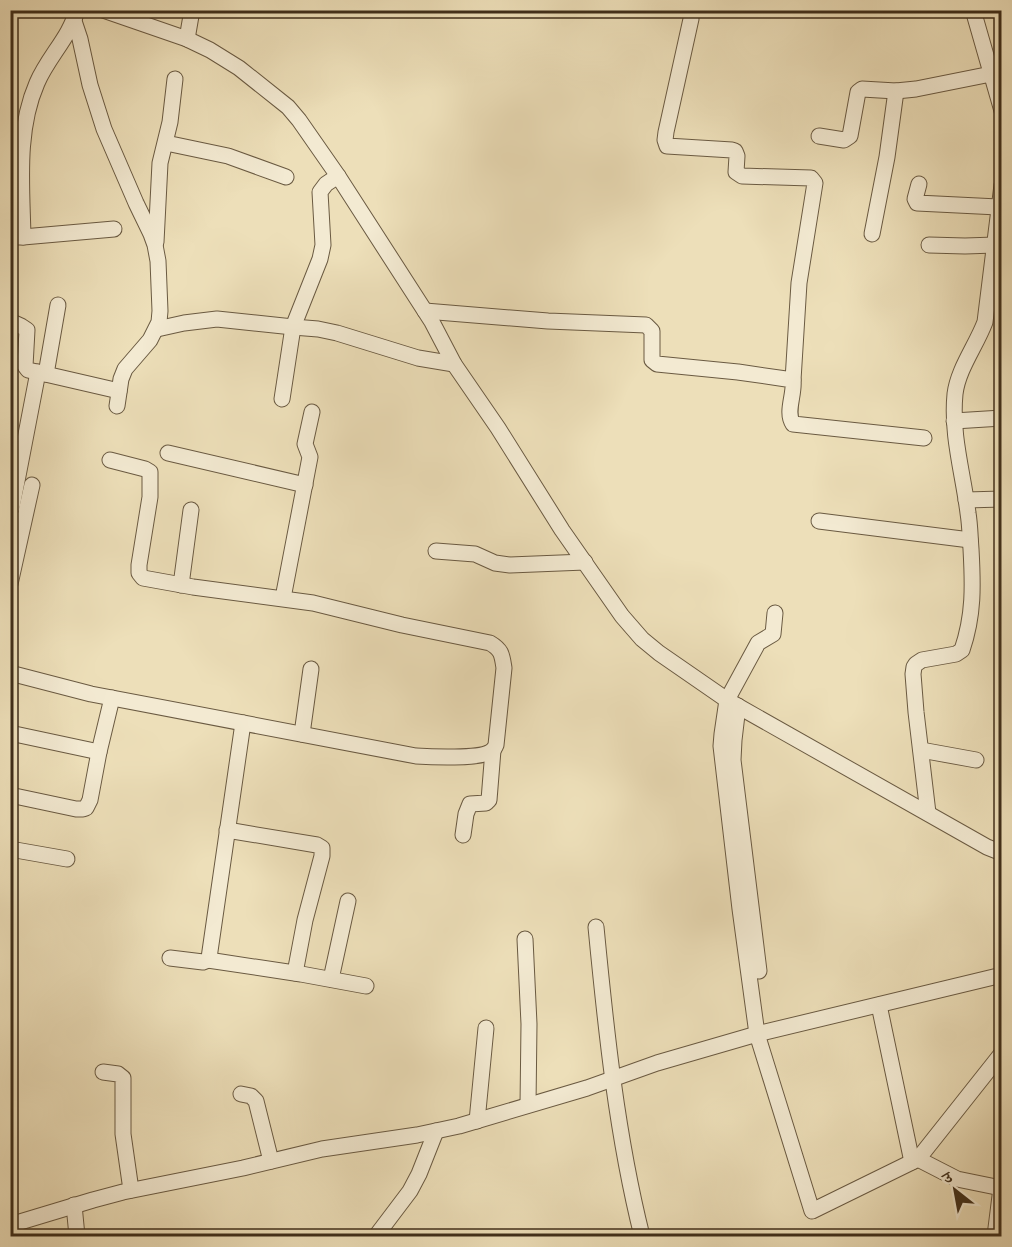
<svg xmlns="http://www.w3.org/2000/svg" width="1012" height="1247" viewBox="0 0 1012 1247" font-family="Cardo,'Noto Serif Devanagari',serif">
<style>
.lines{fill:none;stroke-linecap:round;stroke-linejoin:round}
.minor-casing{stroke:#6a5a42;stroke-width:17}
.minor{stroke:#f3ead2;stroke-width:15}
</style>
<rect width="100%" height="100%" fill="#eddfb9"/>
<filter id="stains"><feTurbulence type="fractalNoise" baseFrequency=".00333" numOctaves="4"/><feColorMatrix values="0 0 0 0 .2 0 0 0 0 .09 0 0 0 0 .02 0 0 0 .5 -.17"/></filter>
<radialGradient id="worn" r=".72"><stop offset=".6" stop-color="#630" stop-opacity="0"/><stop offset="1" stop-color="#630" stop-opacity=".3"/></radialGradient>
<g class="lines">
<g class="minor-casing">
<g id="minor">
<path d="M103,10L187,39L210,50L239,68L288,107L299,120L338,176L432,322L454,364L498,428L562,530L622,616L642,639L659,653L727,700L987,847L1002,853"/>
<path d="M973,10L1002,111"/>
<path d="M691,19L666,132L665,140L667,146L732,150L735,151L737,156L736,172L742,176L811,178L815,183L799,283L793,380"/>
<path d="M74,21L80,39L90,85L104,129L136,203L151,234L155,245L158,261L160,311L159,322L150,340L125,369L121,379L117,406"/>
<path d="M187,39L192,10"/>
<path d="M819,136L844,140L850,136L858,92L862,89L896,91L916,89L991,74H1002"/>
<path d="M166,143L228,156L286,177"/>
<path d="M919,184L915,199L917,203L998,207"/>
<path d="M872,234L887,157L896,91"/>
<path d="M10,237H23L114,229"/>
<path d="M23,237C22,186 16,131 37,83C48,57 70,37 77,10"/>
<path d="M156,242L160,163L170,122L175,79"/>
<path d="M929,245L965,246L995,245"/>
<path d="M425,311L548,321L646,325L652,331V360L657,364L738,372L793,380C795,394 785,412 793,424L924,438"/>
<path d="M10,321L21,326L27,330L25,366L28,370L119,391"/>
<path d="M157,329L184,323L217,319L293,327L318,329L337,333L418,358L454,364"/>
<path d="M46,374L58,305"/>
<path d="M282,399L293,327L320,259L323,245L320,192L326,184L338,176"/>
<path d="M954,421L1002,418"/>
<path d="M168,453L305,485"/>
<path d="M966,500L1002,499"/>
<path d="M12,507L38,372"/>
<path d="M819,521L970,540"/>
<path d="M436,551L475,554L495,563L510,565L585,562"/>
<path d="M10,584L32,485"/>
<path d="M181,585L191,510"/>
<path d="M283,598L310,457L305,444L312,412"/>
<path d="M775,613L773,634L758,643L727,700L722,734L721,746L740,909L757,1034L812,1211L918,1159L1002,1053"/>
<path d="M10,673L91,694L416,756C431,757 479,759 490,752C494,750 494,749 496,745L504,668C502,655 502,650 490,643L402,625L313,603L193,587L143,578L139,573V565L150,497V472L145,469L110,460"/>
<path d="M738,706L734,740L733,760L759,971"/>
<path d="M10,733L99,752"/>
<path d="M302,734L311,669"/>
<path d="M921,750L976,760"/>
<path d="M10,795L76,809H83L86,808L90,800L99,752L112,698"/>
<path d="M928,813L916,712L913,674L914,667L916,664L922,660L956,654L962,650C974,615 973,585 971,549C970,537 970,525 968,513C963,473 951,435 955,394C958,369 976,346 985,322L1002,185"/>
<path d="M227,830L317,845L322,848V856L305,920L295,973"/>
<path d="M463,835L466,814L470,804L486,803L489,800L493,750"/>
<path d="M10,849L67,859"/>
<path d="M596,927C606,1031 617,1136 642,1236"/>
<path d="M525,939L529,1024L528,1105"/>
<path d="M170,958L203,962L208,960L209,958L243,723"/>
<path d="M208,960L301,974L366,986"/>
<path d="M331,979L348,901"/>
<path d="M879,1005L912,1162"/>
<path d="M103,1072L118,1074L123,1078V1134L131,1190"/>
<path d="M241,1094L251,1096L256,1101L271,1161"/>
<path d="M477,1121L486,1028"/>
<path d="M918,1159L957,1179L1001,1188L1002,1185"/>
<path d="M74,1205L77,1236"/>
<path d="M10,1225L93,1200L123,1192L243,1168L322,1149L417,1135L459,1126L587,1088L657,1063L757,1034L1002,975"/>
<path d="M376,1236L410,1191L419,1174L436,1131"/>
<path d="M995,1236L1001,1188"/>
</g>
</g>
<use href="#minor" class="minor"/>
</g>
<rect width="1012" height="1247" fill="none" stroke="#eddfb9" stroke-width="36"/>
<rect x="12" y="12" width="988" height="1223" fill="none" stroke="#3f2e1a" stroke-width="3"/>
<rect x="18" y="18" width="976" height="1211" fill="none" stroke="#3f2e1a" stroke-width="1.5"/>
<g transform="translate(955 1190) rotate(329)" stroke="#f3ead2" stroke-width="4.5" paint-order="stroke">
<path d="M0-4.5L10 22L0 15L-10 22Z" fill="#3f2e1a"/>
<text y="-9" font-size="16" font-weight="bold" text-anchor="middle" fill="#3f2e1a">उ</text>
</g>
<rect width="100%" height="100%" filter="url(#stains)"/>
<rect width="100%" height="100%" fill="url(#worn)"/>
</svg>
